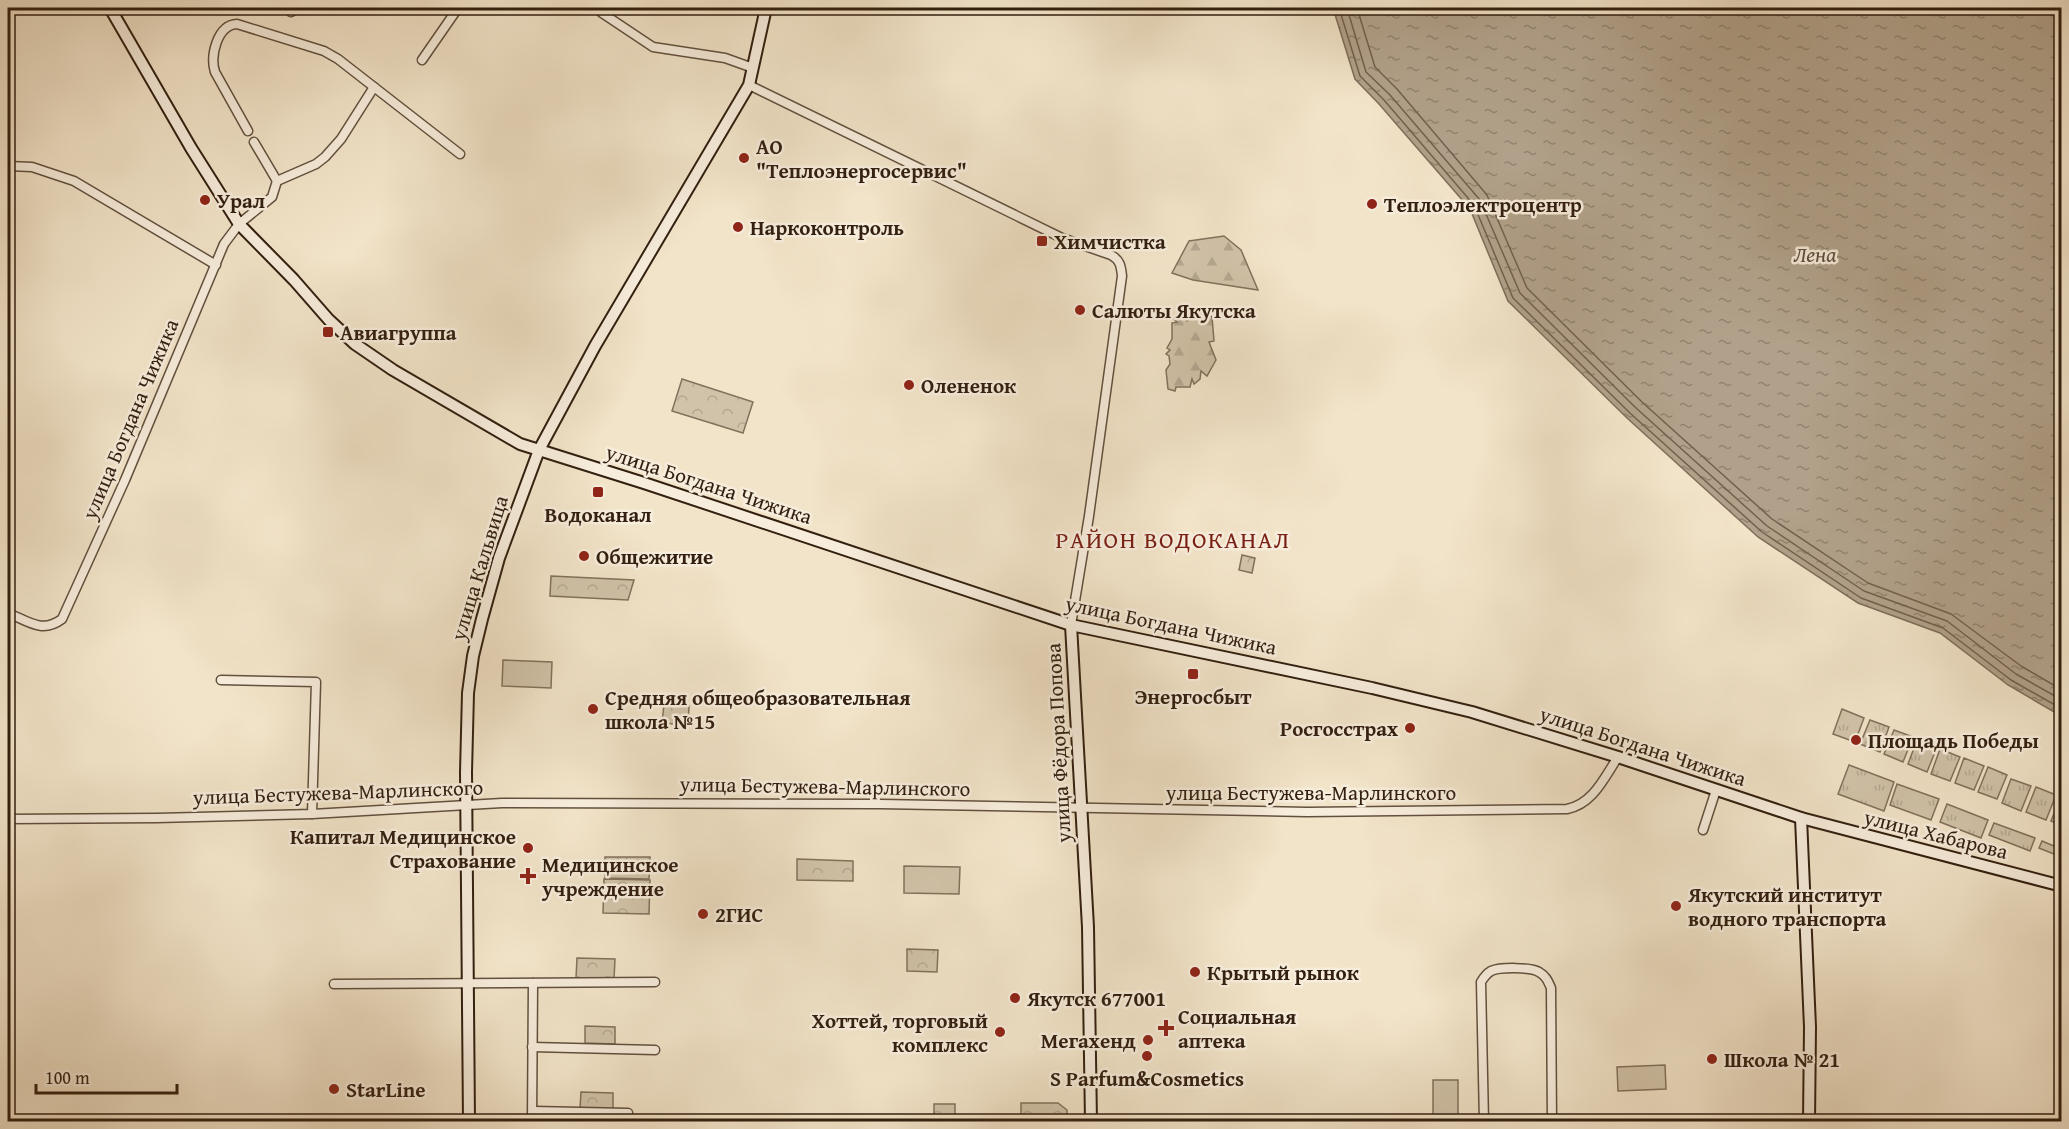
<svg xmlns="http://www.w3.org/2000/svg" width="2069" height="1129" viewBox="0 0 2069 1129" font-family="'Gentium Book Plus',serif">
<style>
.grass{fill:url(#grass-tufts);stroke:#82715c;stroke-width:1.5}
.forest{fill:url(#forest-firs);stroke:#82715c;stroke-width:1.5}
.park{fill:url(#park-crowns);stroke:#82715c;stroke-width:1.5}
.garden{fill:#d1c3a9;stroke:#82715c;stroke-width:1.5}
.water{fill:url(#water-ripples);stroke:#7e6d59;stroke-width:1.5}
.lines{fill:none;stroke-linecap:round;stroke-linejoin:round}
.shore{stroke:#72604c;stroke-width:1.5}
.street-casing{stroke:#62503e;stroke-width:11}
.secondary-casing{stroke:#321f0f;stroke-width:14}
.street{stroke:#f7eddc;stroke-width:8}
.secondary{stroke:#f7eddc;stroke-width:10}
.poi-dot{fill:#8f2418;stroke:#f7eddc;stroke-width:2}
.labels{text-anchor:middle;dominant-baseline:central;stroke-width:5;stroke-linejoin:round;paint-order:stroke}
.poi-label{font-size:21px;font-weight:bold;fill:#321f0f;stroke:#f7eddc;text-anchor:start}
.street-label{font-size:21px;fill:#321f0f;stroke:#f7eddc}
.water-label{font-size:22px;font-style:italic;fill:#5e4c3a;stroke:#f7eddc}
.quarter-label{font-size:24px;letter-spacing:1.5px;fill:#7a1f14;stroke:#f7eddc}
</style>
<defs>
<pattern id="grass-tufts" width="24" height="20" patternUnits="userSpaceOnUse" patternTransform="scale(1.5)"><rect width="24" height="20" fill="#d1c3a9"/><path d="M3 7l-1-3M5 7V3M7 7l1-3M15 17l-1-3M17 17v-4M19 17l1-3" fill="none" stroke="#b4a790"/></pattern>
<pattern id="forest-firs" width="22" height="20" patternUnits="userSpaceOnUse" patternTransform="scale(1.5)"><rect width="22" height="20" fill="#d1c3a9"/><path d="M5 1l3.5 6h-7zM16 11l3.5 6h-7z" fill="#b4a790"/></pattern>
<pattern id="park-crowns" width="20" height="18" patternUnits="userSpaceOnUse" patternTransform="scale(1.5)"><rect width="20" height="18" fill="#d1c3a9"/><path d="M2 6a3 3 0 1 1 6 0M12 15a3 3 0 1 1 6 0" fill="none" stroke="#b4a790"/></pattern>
<pattern id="water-ripples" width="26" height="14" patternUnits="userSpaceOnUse" patternTransform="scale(1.5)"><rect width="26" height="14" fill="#b1a18a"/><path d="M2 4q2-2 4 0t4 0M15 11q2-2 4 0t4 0" fill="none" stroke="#91836f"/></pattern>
</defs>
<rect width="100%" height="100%" fill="#f2e4c9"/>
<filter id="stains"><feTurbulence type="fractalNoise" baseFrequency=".00333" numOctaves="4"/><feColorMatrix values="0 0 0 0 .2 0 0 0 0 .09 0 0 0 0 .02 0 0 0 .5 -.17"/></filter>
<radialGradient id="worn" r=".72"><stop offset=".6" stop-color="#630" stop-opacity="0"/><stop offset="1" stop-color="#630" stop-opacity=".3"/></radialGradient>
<g class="grass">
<path d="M1842,709L1864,718L1855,742L1833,734Z"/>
<path d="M1870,720L1889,727L1880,752L1860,744Z"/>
<path d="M1894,730L1913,737L1903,762L1884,754Z"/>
<path d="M1917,740L1937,747L1927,772L1908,764Z"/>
<path d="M1940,749L1960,757L1950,781L1931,774Z"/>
<path d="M1964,758L1984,766L1974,790L1955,783Z"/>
<path d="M1849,765L1894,782L1884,811L1838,794Z"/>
<path d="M1988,767L2007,775L1997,799L1978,792Z"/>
<path d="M2011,779L2031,786L2021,811L2002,803Z"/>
<path d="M1897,784L1939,799L1931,820L1890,805Z"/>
<path d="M2036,787L2056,795L2046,820L2026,812Z"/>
<path d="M2061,796L2062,797L2061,825L2051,821Z"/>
<path d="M1947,804L1988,820L1981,838L1940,822Z"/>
<path d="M1994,823L2035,838L2030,851L1989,835Z"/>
<path d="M2042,841L2061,849V857L2039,848Z"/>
</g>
<g class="forest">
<path d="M1224,236L1241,250L1258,290L1193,280L1172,273L1189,241Z"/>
<path d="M1204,311L1212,317L1214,341L1209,342L1216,360L1207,376L1201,371L1200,379L1194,384L1192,379L1190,387H1176L1175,391L1168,389L1166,370L1170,364L1169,356L1166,354L1170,350L1167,348L1172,339V323L1177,322L1174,319L1183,314L1187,321Z"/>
<path d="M935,1018H955V1025L935,1024Z"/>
</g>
<g class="park">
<path d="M682,379L753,402L743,433L672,411Z"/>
<path d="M1242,555L1255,558L1252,573L1239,570Z"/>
<path d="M551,576L634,580L628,600L550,596Z"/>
<path d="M664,704L689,706L688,725L662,723Z"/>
<path d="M605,857H650L649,879L605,878Z"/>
<path d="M797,859L853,861V881L797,880Z"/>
<path d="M604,879L650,880L649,914L603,913Z"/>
<path d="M907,949L938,950L937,972L907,971Z"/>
<path d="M577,958L615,959L614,979L576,978Z"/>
<path d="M585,1026L615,1027V1044L585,1043Z"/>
<path d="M581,1092L613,1093V1110L580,1109Z"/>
<path d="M1021,1103H1058L1067,1110V1121H1021Z"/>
<path d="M934,1104H955V1118L934,1117Z"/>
</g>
<g class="garden">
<path d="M503,660L552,662L551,688L502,686Z"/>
<path d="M904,866L960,867L959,894L904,893Z"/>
<path d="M1665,1065L1666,1089L1618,1091L1617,1067Z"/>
<rect x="1433" y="1080" width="25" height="41"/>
</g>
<path class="water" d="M1333,8H2061V716L2008,685L1940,633L1858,603L1758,537L1627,418L1508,301L1470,209L1379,104L1355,79Z"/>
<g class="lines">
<g class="shore">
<path d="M1339,8L1360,76L1384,100L1474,205L1513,298L1631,414L1762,532L1861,598L1943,628L2011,680L2062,709"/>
<path d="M1347,8L1366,72L1390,95L1480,200L1520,293L1636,408L1767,526L1864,591L1947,621L2016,674L2062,700"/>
<path d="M1357,8L1375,67L1397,89L1487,195L1527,288L1642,402L1772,519L1868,583L1951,614L2021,666L2062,690"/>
</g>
<g class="street-casing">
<g id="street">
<path d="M597,8L602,13L653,47L725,58L753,68"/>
<path d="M291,12L298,8"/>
<path d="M422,60L458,8"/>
<path d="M749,85L1062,238L1111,255C1120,260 1121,266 1122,276L1089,516L1071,625"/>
<path d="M248,131L215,72C210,56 217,25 237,24L324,51L338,59L460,154"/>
<path d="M254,142L277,181"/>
<path d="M8,166L32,167L74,181L216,265"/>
<path d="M8,613C28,621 42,634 62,619L125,480L224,244L239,224L272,197L277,181L316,164L325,157L341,139L374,87"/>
<path d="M221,680L316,682L312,814"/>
<path d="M8,819L157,818L312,814L502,803L880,804L1307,812L1567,809C1593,804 1604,778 1618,757"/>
<path d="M1703,830L1716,790"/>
<path d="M334,984L655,982"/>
<path d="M532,1047L655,1050"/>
<path d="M533,1111L628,1113"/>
<path d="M532,1122L533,983"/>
<path d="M1484,1122L1481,982C1484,977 1486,974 1491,971C1500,967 1531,967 1539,972C1546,976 1548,981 1551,988L1552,1122"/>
</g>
</g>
<g class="secondary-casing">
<g id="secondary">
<path d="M110,8L191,148L239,224L294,280L329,320L355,344L393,370L520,444L644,483L1071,625L1372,688L1472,712L1618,757L1801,818L2062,886"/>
<path d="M1071,625L1088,927L1091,1122"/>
<path d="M1801,818L1810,1027L1809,1122"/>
<path d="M469,1122L466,772L468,693L473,656L482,619L499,558L539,450L595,346L749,85L766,8"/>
</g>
</g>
<use href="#street" class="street"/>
<use href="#secondary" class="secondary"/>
</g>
<g class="poi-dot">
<circle cx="744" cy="158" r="6"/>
<circle cx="205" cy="200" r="6"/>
<circle cx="1372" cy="204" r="6"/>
<circle cx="738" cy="227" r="6"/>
<rect x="1036" y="235" width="12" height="12" rx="3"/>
<circle cx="1080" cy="310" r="6"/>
<rect x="322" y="326" width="12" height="12" rx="3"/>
<circle cx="909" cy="385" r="6"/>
<rect x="592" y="486" width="12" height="12" rx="3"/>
<circle cx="584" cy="556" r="6"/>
<rect x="1187" y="668" width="12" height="12" rx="3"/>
<circle cx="593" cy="709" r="6"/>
<circle cx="1410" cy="728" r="6"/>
<circle cx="1856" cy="740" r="6"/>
<circle cx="528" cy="848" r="6"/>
<path d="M525 867h6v6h6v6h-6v6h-6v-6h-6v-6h6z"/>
<circle cx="1676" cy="906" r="6"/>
<circle cx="703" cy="914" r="6"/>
<circle cx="1195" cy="972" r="6"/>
<circle cx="1015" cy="998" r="6"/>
<path d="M1163 1019h6v6h6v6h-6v6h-6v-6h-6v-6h6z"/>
<circle cx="1000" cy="1032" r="6"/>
<circle cx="1148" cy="1040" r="6"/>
<circle cx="1147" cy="1056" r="6"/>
<circle cx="1712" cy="1059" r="6"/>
<circle cx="334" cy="1089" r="6"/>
</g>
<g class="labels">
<g class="poi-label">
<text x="756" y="146">АО<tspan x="756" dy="24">"Теплоэнергосервис"</tspan></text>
<text x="217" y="200">Урал</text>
<text x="1384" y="204">Теплоэлектроцентр</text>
<text x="750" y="227">Наркоконтроль</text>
<text x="1054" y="241">Химчистка</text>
<text x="1092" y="310">Салюты Якутска</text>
<text x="340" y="332">Авиагруппа</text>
<text x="921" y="385">Олененок</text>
<text x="598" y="514" text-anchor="middle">Водоканал</text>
<text x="596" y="556">Общежитие</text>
<text x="1193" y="696" text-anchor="middle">Энергосбыт</text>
<text x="605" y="697">Средняя общеобразовательная<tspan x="605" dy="24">школа №15</tspan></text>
<text x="1398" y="728" text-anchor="end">Росгосстрах</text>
<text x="1868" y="740">Площадь Победы</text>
<text x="516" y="836" text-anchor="end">Капитал Медицинское<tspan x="516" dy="24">Страхование</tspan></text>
<text x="542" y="864">Медицинское<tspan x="542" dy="24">учреждение</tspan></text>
<text x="1688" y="894">Якутский институт<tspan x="1688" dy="24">водного транспорта</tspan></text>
<text x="715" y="914">2ГИС</text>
<text x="1207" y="972">Крытый рынок</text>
<text x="1027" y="998">Якутск 677001</text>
<text x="1178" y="1016">Социальная<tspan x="1178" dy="24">аптека</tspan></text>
<text x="988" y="1020" text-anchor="end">Хоттей, торговый<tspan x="988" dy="24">комплекс</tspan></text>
<text x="1136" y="1040" text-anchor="end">Мегахенд</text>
<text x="1724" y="1059">Школа № 21</text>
<text x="1147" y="1078" text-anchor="middle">S Parfum&amp;Cosmetics</text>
<text x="346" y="1089">StarLine</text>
</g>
<g class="street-label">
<text transform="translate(130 419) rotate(-67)">улица Богдана Чижика</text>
<text transform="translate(709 484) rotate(18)">улица Богдана Чижика</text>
<text transform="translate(479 568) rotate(-73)">улица Кальвица</text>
<text transform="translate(1171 625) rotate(12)">улица Богдана Чижика</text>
<text transform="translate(1058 743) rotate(-93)">улица Фёдора Попова</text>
<text transform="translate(1643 746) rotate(18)">улица Богдана Чижика</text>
<text transform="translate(825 786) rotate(1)">улица Бестужева-Марлинского</text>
<text transform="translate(338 792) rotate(-2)">улица Бестужева-Марлинского</text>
<text x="1311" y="792">улица Бестужева-Марлинского</text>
<text transform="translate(1936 834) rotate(14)">улица Хабарова</text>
</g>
<g class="water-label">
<text x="1815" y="254">Лена</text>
</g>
<g class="quarter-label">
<text x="1173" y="539">РАЙОН ВОДОКАНАЛ</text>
</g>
</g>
<rect width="2069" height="1129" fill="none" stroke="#f2e4c9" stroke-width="30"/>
<rect x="9" y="9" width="2051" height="1111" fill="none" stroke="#321f0f" stroke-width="3"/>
<rect x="15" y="15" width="2039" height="1099" fill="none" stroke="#321f0f" stroke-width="1.5"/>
<path d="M36 1084v9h141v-9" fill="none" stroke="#321f0f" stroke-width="3"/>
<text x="45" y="1084" font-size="18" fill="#321f0f" stroke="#f7eddc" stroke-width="4.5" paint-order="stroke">100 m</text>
<rect width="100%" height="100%" filter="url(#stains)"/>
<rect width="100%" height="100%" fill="url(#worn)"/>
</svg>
